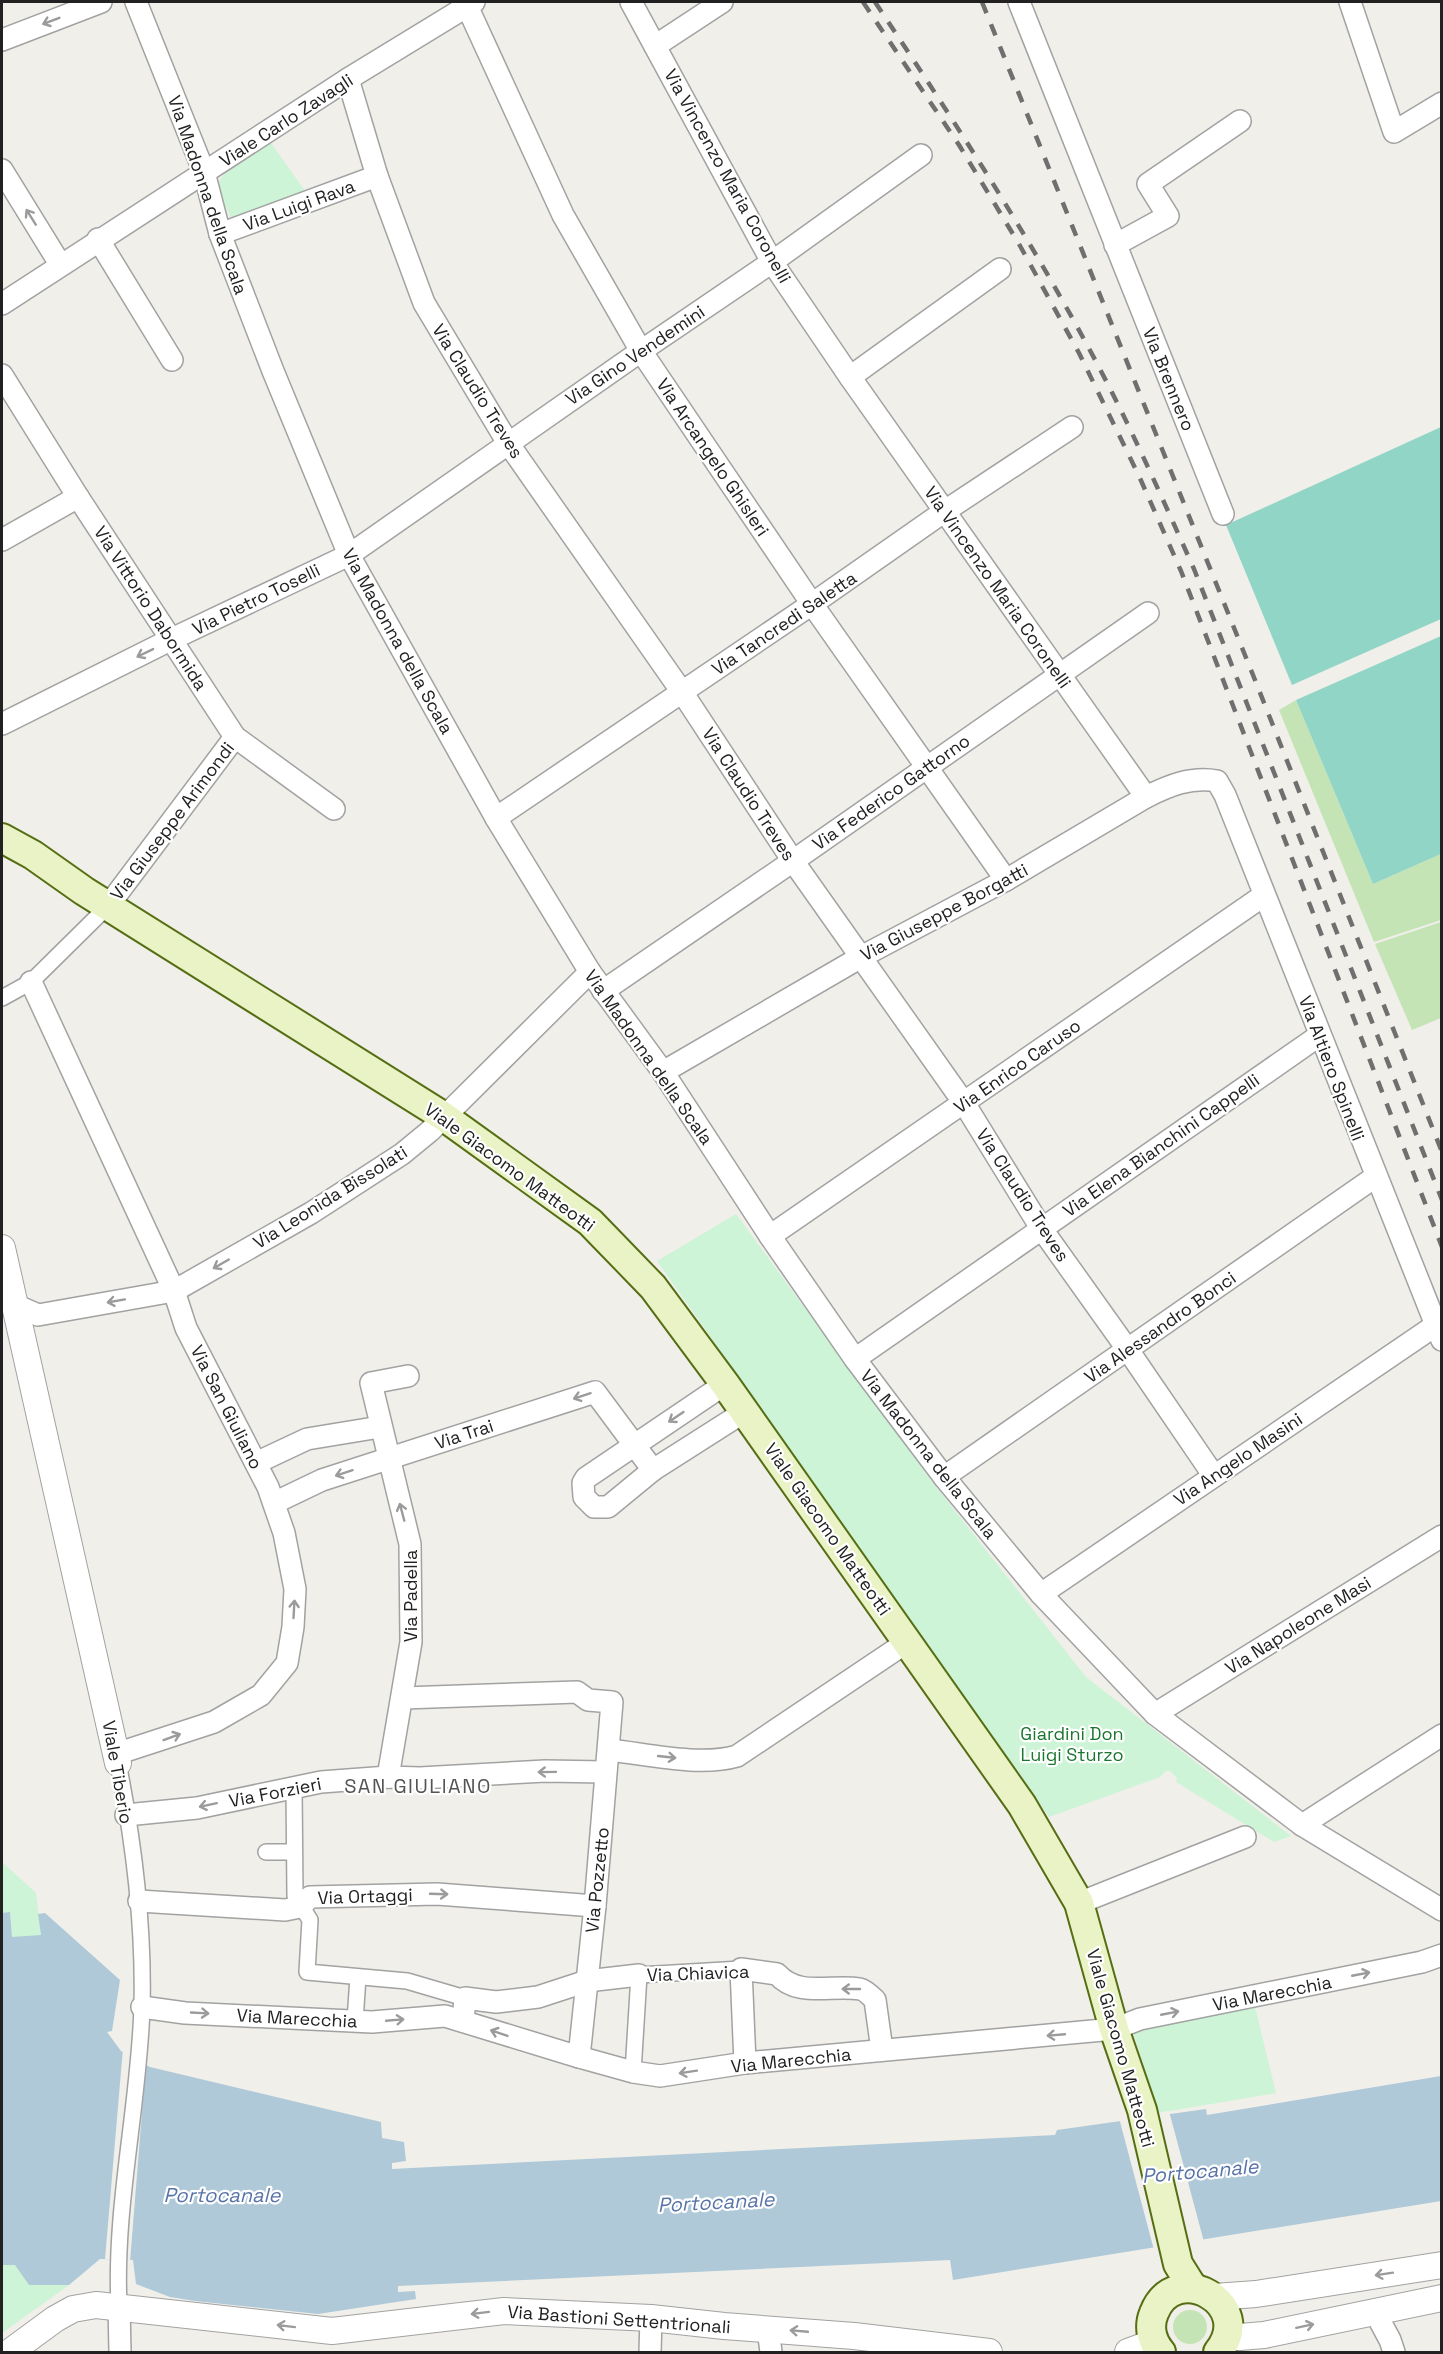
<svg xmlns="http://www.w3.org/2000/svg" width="1443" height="2354" viewBox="0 0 1443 2354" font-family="'Space Grotesk',sans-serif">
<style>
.grass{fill:#c5e4b6}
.park{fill:#cdf4d6}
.pitch{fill:#91d5c6}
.water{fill:#afc9d8}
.pier{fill:#f0efe9}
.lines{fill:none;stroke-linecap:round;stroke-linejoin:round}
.pedestrian-casing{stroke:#a2a2a2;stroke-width:18}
.minor-casing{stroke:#a2a2a2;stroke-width:24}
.tertiary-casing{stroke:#a2a2a2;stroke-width:28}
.secondary-casing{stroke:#566e13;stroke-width:32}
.pedestrian{stroke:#fff;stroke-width:15}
.minor{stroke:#fff;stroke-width:21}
.tertiary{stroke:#fff;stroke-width:26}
.secondary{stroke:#e9f3c5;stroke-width:28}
.rail{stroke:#6f6f6f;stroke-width:4.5;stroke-dasharray:12 12;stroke-linecap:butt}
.oneway{stroke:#9b9b9b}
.labels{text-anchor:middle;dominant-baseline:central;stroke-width:4.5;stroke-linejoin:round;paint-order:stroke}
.street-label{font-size:18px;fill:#212121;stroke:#fff}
.park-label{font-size:18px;fill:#1a752f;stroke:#fff}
.neighbourhood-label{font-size:20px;letter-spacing:1.5px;fill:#545454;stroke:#fff}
.water-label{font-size:20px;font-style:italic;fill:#5873a7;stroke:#fff}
</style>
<rect width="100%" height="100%" fill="#f0efe9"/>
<g class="grass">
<path d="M1296,700L1373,884L1441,854V920L1374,942L1279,710Z"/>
<path d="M1441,922V1018L1412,1030L1375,944Z"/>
<circle cx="1190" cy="2327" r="17"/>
</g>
<g class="park">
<path d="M271,143L305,191L231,218L216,186C231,162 245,154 271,143Z"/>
<path d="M736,1214L929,1478L1086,1677L1291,1836L1274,1842L1176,1782L1177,1778L1170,1771H1166L1160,1777L1049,1817L657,1261Z"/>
<path d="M2,1862L36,1893L41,1936L12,1937L10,1913H2Z"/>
<path d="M1254,2003L1276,2093L1158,2113L1133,2032Z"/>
<path d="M15,2264L29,2285H69L2,2333V2265Z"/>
</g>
<g class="pitch">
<path d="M1441,427V619L1292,685L1226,525Z"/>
<path d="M1441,636V854L1373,884L1296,700Z"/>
</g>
<path class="water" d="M10,1912L12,1937L41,1935L38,1914L45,1913L120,1980L112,2031L107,2032L121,2051L150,2067L381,2122L382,2138L404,2142L406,2161L392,2163V2169L1055,2135L1057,2130L1206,2109L1207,2115L1441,2076V2201L953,2280L950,2260L398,2286V2292L415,2291L416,2299L318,2314L195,2301L170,2297L136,2284L133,2260L100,2259L69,2285H29L15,2265H2V1913Z"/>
<g class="pier">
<path d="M123,2048L146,2062L130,2262L105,2259Z"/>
<path d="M1169,2111L1204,2242L1154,2250L1119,2118Z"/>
</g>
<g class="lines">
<g class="pedestrian-casing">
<g id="pedestrian">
<path d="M2,998L31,982L108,906"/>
<path d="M118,1763C134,1843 144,1926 142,2007C139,2107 114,2207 119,2306"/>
<path d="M294,1787L295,1896L310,1920L307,1972L407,1981L465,1998"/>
<path d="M266,1852H294"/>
<path d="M355,2021L358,1977"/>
<path d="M633,2072L639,1975L741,1969"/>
</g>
</g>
<g class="minor-casing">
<g id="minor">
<path d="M136,2L204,172L220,234L273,371L349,555L496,818L590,972L663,1072L770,1236L855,1359L944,1477L1041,1594L1155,1714L1302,1825L1442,1910"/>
<path d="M631,2L772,262L850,377L1146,797"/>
<path d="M1019,2L1223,514"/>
<path d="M1350,2L1394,132L1442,103"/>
<path d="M467,6L563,215L641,351L812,604L1006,880"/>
<path d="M2,40L101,2"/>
<path d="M655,46L722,2"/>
<path d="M348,79L377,176L424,303L508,443L682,692L793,861L964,1103L1041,1228L1128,1350L1214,1476"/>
<path d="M2,170L60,264"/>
<path d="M220,234L377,176"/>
<path d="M98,239L172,360"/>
<path d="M1115,245L1168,216L1148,184L1240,121"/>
<path d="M2,304L348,79L474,2"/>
<path d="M2,375L78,497L235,737L334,809"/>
<path d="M850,377L1000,269"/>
<path d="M2,540L78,497"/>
<path d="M2,724L172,639L349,555L641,351L772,262L921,155"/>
<path d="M496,818L812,604L945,511L1072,427"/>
<path d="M108,906L235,737"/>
<path d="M31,982L174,1291L186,1328L268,1487L284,1533L295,1589L293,1627L287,1663L261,1695L214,1722L116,1754"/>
<path d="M603,991L793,861L1148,613"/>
<path d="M663,1072L861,957L1006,880L1146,797C1168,786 1191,776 1217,781L1225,795L1442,1340"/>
<path d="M770,1236L1263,896"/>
<path d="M15,1305L38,1315L174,1291L311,1213L402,1154L430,1131L590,972"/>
<path d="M855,1359L1320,1035"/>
<path d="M725,1384L586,1478L583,1483L584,1497L594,1507H608L653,1470L744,1412"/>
<path d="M256,1463L307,1439L380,1427"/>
<path d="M944,1477L1375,1177"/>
<path d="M274,1503L322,1480L595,1392L653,1470"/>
<path d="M1041,1594L1436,1325"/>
<path d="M403,1698L577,1692L588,1700L612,1702L595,1906L579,2057"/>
<path d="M1155,1714L1442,1536"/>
<path d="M609,1750C647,1754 700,1767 737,1756L907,1642"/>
<path d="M388,1777L411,1642L410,1544L371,1383L408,1376"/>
<path d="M126,1815L197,1808L321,1782L388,1777L420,1778L545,1771L605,1772"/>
<path d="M1302,1825L1442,1735"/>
<path d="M139,1901L285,1910L300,1907L310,1897L437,1894L595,1906"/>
<path d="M1079,1903L1245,1837"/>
<path d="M142,2007L185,2013L372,2022L445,2016L579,2057L633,2072L660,2076L745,2063L1114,2029L1140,2019L1422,1962L1442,1955"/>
<path d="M463,2021L465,1998L496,2002L538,1997L587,1981L639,1975"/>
<path d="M745,2063L741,1969L777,1974C798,1998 832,1984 860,1989C865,1990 871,1996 875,2000L882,2050"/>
<path d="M119,2306L120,2352"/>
<path d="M1375,2312L1390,2340L1394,2352"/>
<path d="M768,2329L771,2352"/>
<path d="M650,2352L651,2318"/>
</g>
</g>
<g class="tertiary-casing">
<g id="tertiary">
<path d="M2,1248L118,1763"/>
<path d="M1214,2297L1256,2294L1442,2265"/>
<path d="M1227,2338L1264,2335L1442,2298"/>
<path d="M10,2352L55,2319L73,2309L96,2305L332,2331L504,2311L651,2318L724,2326L854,2336L989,2352"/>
<path d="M1128,2352L1155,2342"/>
</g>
</g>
<g class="secondary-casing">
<g id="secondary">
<path d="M2,838L33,855L84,891L443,1116L590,1222L653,1287L725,1384L1022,1805L1079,1903L1114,2029L1142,2110L1178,2264L1193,2288"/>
<path d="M1161,2352C1152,2342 1148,2327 1154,2313C1175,2259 1257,2304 1218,2352"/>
</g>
</g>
<use href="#pedestrian" class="pedestrian"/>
<use href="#minor" class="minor"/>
<use href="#tertiary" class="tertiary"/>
<use href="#secondary" class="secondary"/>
<g class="rail">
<path d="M863,2L959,145L1019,244L1079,353L1139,476L1181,571L1442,1247"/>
<path d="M875,2C949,113 1022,225 1086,343C1126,416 1160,493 1194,569L1442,1200"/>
<path d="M982,2L1253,675L1442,1152"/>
</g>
</g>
<defs><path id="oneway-shaft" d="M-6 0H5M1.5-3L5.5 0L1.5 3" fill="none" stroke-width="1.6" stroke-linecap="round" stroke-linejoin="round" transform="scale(1.5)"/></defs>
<g class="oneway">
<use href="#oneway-shaft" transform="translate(51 21) rotate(159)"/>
<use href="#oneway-shaft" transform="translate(31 217) rotate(-122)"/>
<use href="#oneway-shaft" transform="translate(145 653) rotate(154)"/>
<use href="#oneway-shaft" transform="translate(221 1264) rotate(150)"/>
<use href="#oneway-shaft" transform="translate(116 1301) rotate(170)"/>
<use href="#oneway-shaft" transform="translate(582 1396) rotate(162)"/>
<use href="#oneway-shaft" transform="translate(676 1417) rotate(146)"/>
<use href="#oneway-shaft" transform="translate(344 1473) rotate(162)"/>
<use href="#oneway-shaft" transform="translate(402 1512) rotate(-105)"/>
<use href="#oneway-shaft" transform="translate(294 1609) rotate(-87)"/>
<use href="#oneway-shaft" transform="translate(172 1737) rotate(-20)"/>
<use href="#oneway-shaft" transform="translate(667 1757) rotate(6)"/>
<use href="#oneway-shaft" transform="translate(547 1772) rotate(179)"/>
<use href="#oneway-shaft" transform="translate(208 1805) rotate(168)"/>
<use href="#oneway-shaft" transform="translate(439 1894) rotate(2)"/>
<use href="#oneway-shaft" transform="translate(1361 1974) rotate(-11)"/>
<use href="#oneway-shaft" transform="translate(851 1989) rotate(-180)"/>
<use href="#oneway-shaft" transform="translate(200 2013) rotate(3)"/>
<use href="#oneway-shaft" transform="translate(1170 2013) rotate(-11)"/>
<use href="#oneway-shaft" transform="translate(395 2020) rotate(-5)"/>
<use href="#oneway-shaft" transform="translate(499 2033) rotate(-161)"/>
<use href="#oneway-shaft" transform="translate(1056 2035) rotate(175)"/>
<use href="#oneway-shaft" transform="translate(688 2072) rotate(171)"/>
<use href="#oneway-shaft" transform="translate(1384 2274) rotate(171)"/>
<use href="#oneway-shaft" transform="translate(480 2313) rotate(173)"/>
<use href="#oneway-shaft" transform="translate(286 2326) rotate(-173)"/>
<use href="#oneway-shaft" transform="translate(1305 2326) rotate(-12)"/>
<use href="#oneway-shaft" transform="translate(799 2331) rotate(-175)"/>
</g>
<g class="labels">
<g class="street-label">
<text transform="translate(286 120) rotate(-33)">Viale Carlo Zavagli</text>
<text transform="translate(728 176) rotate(61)">Via Vincenzo Maria Coronelli</text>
<text transform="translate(208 195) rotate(71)">Via Madonna della Scala</text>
<text transform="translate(299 205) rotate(-20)">Via Luigi Rava</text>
<text transform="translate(635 355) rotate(-34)">Via Gino Vendemini</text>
<text transform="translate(1169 379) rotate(68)">Via Brennero</text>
<text transform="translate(478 391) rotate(58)">Via Claudio Treves</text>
<text transform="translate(713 457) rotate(56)">Via Arcangelo Ghisleri</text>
<text transform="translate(998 587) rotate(55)">Via Vincenzo Maria Coronelli</text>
<text transform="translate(256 599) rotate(-26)">Via Pietro Toselli</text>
<text transform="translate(151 608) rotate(57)">Via Vittorio Dabormida</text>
<text transform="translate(784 623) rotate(-34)">Via Tancredi Saletta</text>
<text transform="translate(398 641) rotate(61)">Via Madonna della Scala</text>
<text transform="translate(891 792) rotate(-35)">Via Federico Gattorno</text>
<text transform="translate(749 794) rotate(57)">Via Claudio Treves</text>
<text transform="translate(172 821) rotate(-53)">Via Giuseppe Arimondi</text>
<text transform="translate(944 912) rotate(-28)">Via Giuseppe Borgatti</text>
<text transform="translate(649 1057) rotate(55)">Via Madonna della Scala</text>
<text transform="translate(1017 1066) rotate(-35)">Via Enrico Caruso</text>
<text transform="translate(1332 1068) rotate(69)">Via Altiero Spinelli</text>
<text transform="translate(1161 1145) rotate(-35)">Via Elena Bianchini Cappelli</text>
<text transform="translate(510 1167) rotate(36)">Viale Giacomo Matteotti</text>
<text transform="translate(1023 1195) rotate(57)">Via Claudio Treves</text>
<text transform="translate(330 1197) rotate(-32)">Via Leonida Bissolati</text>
<text transform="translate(1160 1327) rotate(-35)">Via Alessandro Bonci</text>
<text transform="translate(227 1407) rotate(63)">Via San Giuliano</text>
<text transform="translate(464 1434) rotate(-18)">Via Trai</text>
<text transform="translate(929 1454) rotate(52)">Via Madonna della Scala</text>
<text transform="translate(1238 1459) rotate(-34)">Via Angelo Masini</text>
<text transform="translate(828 1529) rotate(55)">Viale Giacomo Matteotti</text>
<text transform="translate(410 1596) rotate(-90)">Via Padella</text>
<text transform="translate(1298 1625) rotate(-32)">Via Napoleone Masi</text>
<text transform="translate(118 1772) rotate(80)">Viale Tiberio</text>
<text transform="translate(275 1792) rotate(-11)">Via Forzieri</text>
<text transform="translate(597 1880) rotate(-84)">Via Pozzetto</text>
<text transform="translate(365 1896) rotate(-2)">Via Ortaggi</text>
<text transform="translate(698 1973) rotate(-2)">Via Chiavica</text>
<text transform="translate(1272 1993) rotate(-11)">Via Marecchia</text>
<text transform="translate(297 2018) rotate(3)">Via Marecchia</text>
<text transform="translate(1121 2048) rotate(74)">Viale Giacomo Matteotti</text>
<text transform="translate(791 2060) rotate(-6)">Via Marecchia</text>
<text transform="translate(619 2319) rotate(4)">Via Bastioni Settentrionali</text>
</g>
<g class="park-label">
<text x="1072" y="1733">Giardini Don<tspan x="1072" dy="21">Luigi Sturzo</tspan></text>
</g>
<g class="neighbourhood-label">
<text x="418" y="1786">SAN GIULIANO</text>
</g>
<g class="water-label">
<text transform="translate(1200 2171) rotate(-5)">Portocanale</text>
<text x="222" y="2195">Portocanale</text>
<text transform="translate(716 2202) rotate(-3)">Portocanale</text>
</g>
</g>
<rect width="1443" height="2354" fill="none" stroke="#212121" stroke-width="6"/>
</svg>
